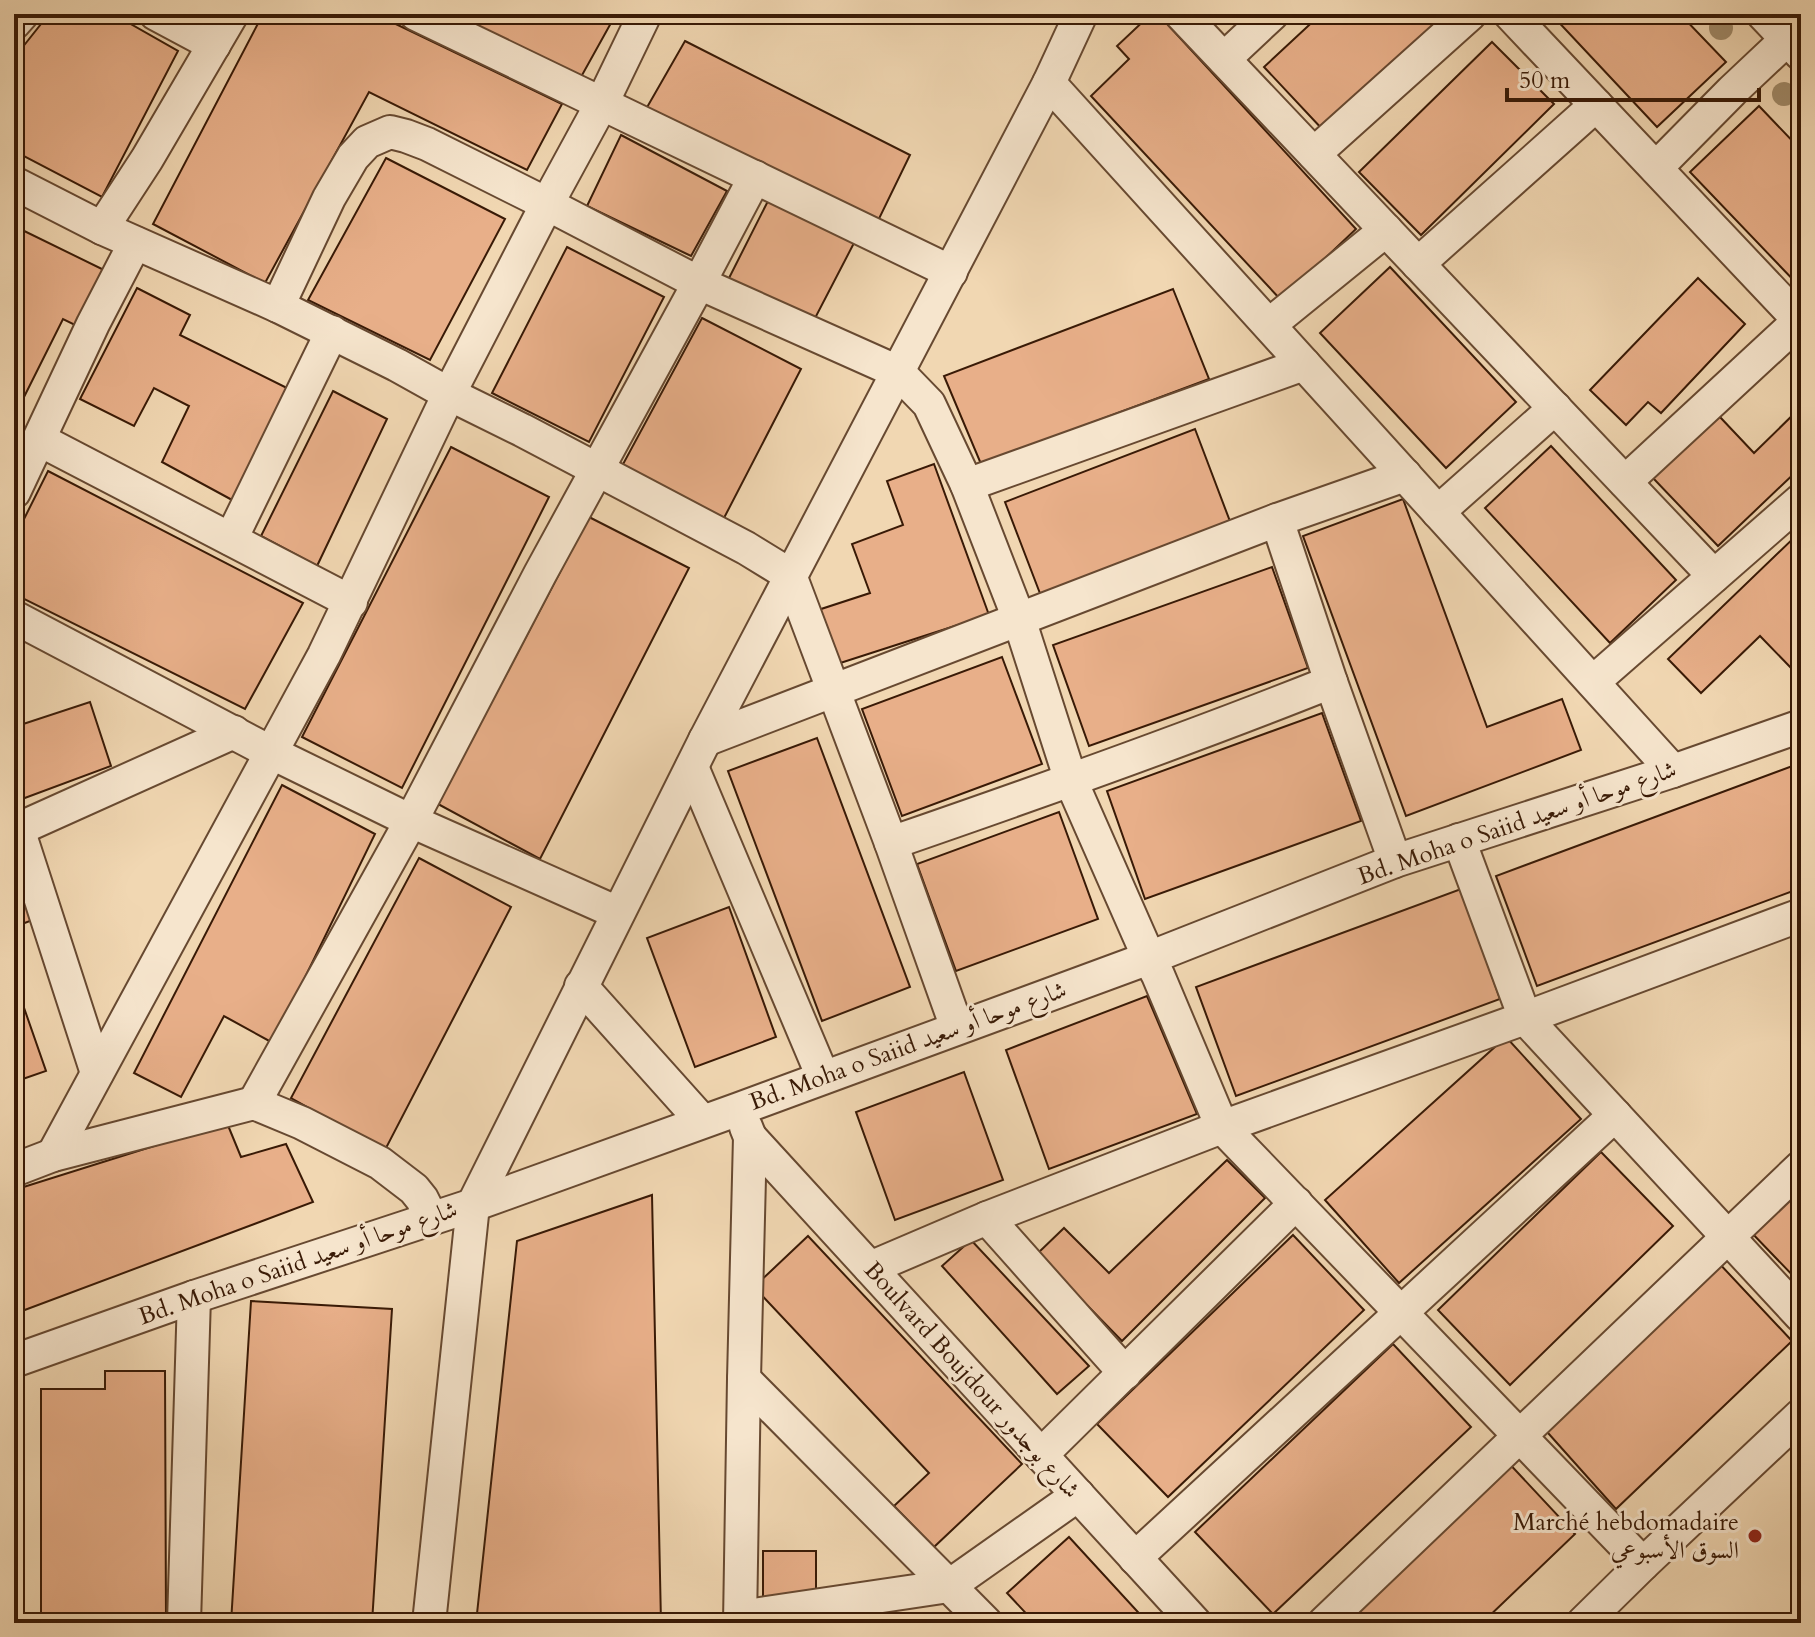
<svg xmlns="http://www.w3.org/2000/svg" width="1815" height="1637" viewBox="0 0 1815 1637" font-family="Cardo,Amiri,serif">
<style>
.building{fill:#e8af89;stroke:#391a06;stroke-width:2}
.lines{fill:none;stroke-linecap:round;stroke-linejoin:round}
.minor-casing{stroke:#674931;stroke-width:36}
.minor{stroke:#f6e5cd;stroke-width:32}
.tree{fill:#a18b6a}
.poi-dot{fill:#8f2418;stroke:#f6e5cd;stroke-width:3}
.labels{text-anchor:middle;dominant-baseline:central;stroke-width:6;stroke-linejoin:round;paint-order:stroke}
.street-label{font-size:24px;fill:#391a06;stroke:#f6e5cd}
.poi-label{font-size:24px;fill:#391a06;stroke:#f6e5cd;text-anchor:end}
</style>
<rect width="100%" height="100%" fill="#f1d7b2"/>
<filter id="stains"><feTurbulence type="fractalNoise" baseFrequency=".0025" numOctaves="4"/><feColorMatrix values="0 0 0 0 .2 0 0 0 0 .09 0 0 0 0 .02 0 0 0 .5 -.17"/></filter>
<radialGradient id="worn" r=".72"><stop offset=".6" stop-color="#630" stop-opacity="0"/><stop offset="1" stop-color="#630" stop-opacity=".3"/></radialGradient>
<g class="building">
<path d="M49,14H113L178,51L102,197L14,151V58Z"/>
<path d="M171,14H221L207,37Z"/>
<path d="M263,14H375L562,104L527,170L369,92L265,283L153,224Z"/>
<path d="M434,14H616L576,86Z"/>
<path d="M1151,14H1158L1356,229L1281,300L1091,96L1129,59L1117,46Z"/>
<path d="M1321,14H1448L1324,131L1264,67Z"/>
<path d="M1551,14H1680L1726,62L1657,127Z"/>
<path d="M685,41L910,155L874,229L642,116Z"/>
<path d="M1492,42L1554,104L1421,235L1359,172Z"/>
<path d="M1759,106L1801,150V288L1690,172Z"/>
<path d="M621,135L727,191L691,256L587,206Z"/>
<path d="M386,158L505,219L430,360L308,300Z"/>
<path d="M769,199L854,243L812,324L728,280Z"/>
<path d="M14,226L104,270L77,326L63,319L14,417Z"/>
<path d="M567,247L664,297L589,442L492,393Z"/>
<path d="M1390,267L1516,402L1446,468L1320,333Z"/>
<path d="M1698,278L1745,324L1661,413L1648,402L1626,425L1590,390Z"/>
<path d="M137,288L190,315L180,335L289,389L234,501L162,462L189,406L154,388L134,426L80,399Z"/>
<path d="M1173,289L1209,379L981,464L944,376Z"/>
<path d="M702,318L801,369L724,518L622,466Z"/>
<path d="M333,391L387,419L317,566L261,536Z"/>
<path d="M1801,407V467L1718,546L1653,478L1719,416L1754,453Z"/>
<path d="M1195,429L1231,524L1041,596L1005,502Z"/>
<path d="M1551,446L1676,580L1610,643L1485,508Z"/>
<path d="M451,447L549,497L402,788L302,737Z"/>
<path d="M934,464L989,615L831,666L812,612L870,593L852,544L903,525L887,481Z"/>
<path d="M48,471L303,603L245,709L14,594V539Z"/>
<path d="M1403,499L1487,727L1562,699L1581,750L1406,816L1303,536Z"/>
<path d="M589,517L689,568L540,859L438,804Z"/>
<path d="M1801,531V662L1793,670L1760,636L1701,693L1668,659Z"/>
<path d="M1272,567L1308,668L1089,746L1053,645Z"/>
<path d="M1002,657L1042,764L902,816L862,709Z"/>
<path d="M90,702L111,766L14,802V727Z"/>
<path d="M1322,713L1361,821L1145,899L1107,791Z"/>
<path d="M817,738L910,987L822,1021L728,771Z"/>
<path d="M1795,765L1801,782V888L1537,986L1496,876Z"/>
<path d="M282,785L375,834L273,1043L224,1016L181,1097L134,1073Z"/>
<path d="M1059,812L1098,919L956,971L917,864Z"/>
<path d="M14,857L38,918L14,927Z"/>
<path d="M419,858L511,907L385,1150L291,1098Z"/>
<path d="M1461,889L1500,999L1236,1096L1196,987Z"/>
<path d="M729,907L776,1037L695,1067L647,938Z"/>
<path d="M14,979L46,1071L14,1082Z"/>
<path d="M1147,996L1197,1114L1049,1169L1006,1050Z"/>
<path d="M1506,1037L1581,1119L1399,1283L1325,1200Z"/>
<path d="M964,1072L1003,1180L895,1220L856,1112Z"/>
<path d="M227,1123L241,1157L286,1144L313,1202L14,1314V1190Z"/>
<path d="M1601,1152L1673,1226L1510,1385L1438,1310Z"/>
<path d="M1227,1160L1265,1198L1122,1341L1037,1254L1064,1228L1109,1273Z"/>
<path d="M1801,1178V1284L1748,1229Z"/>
<path d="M652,1195L661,1623H476L517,1241Z"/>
<path d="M1293,1235L1364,1310L1168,1497L1097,1424Z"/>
<path d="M808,1236L1022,1464L934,1547L894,1506L929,1473L754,1287Z"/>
<path d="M971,1240L1089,1366L1057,1394L942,1266Z"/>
<path d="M1716,1260L1792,1341L1616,1509L1540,1424Z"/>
<path d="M251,1301L392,1309L372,1623H231Z"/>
<path d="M1393,1344L1471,1427L1273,1614L1195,1532Z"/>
<path d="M105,1371H165L166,1623H41V1389H105Z"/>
<path d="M1504,1458L1575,1534L1482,1623H1331Z"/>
<path d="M1069,1537L1148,1623H1035L1007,1593Z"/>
<rect x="763" y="1551" width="53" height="47"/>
</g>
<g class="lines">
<g class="minor-casing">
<g id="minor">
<path d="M156,14L214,45"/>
<path d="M416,14L951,272"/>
<path d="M1181,14L1714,576"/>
<path d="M1510,14L1801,322"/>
<path d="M1763,14L1801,54"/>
<path d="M14,23L22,14"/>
<path d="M1224,59L1272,14"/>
<path d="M1049,83L1673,771"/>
<path d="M1314,154L1470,14"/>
<path d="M1656,168L1732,91L1801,26"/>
<path d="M14,183L102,228L278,306L397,365L449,394L522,430L746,548L790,575L891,843L957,1028"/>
<path d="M102,228L147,159L232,14"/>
<path d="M1418,264L1596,105"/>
<path d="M278,306L329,198L353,157L367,142L390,132L406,136L427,144L547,204L699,283L898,372L929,404L967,485L1019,619L1071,781L1149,958L1158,975L1222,1127L1643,1564"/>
<path d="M1269,325L1386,230"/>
<path d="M40,440L351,602"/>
<path d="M1625,482L1800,320"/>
<path d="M967,485L1304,364"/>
<path d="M14,492L93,324L135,243"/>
<path d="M1438,512L1555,408"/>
<path d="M1277,520L1331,682L1395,861"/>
<path d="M231,539L332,332"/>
<path d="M14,617L272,753L411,821L618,913"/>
<path d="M1593,682L1801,500"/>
<path d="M705,740L1277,520L1405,475"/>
<path d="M692,767L823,1077"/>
<path d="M18,829L97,1073"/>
<path d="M14,831L234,732"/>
<path d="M1459,840L1525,1018L1801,1316"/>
<path d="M891,843C1039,792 1186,740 1331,682"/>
<path d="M581,986L702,1121"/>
<path d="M254,1103L411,821L540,574L699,283L755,177"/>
<path d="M750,1137L1195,1623"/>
<path d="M53,1155L324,655L449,394L547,204L602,103L645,14"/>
<path d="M14,1170L53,1155L254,1103L302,1123L380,1163L414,1189L422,1199L431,1217"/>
<path d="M987,1218L1125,1373"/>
<path d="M870,1268L987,1218L1222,1127L1525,1018L1801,915"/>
<path d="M14,1361L194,1297L473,1205L739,1109L1149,958L1395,861L1673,771L1801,726"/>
<path d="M744,1379L986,1623"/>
<path d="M1041,1455L1296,1203"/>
<path d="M1135,1558L1615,1115"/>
<path d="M740,1617L949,1586L1078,1495"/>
<path d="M184,1623L194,1297"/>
<path d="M429,1623L473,1205L705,740L1049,83L1081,14"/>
<path d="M740,1623L744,1379L750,1137L746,1127"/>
<path d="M1324,1623L1801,1167"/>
<path d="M1583,1623L1643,1564L1801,1415"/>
</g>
</g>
<use href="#minor" class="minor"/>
</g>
<g class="tree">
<circle cx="1721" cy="28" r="12"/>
<circle cx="1784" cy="94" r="12"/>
</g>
<circle class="poi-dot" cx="1755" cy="1536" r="8"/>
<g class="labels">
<g class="street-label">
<text transform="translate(1517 823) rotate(-19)">Bd. Moha o Saiid شارع موحا أو سعيد</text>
<text transform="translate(908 1046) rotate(-20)">Bd. Moha o Saiid شارع موحا أو سعيد</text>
<text transform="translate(298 1263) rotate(-19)">Bd. Moha o Saiid شارع موحا أو سعيد</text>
<text transform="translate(972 1380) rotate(48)">Boulvard Boujdour شارع بوجدور</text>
</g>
<g class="poi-label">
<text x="1739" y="1522">Marché hebdomadaire<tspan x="1739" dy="28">السوق الأسبوعي</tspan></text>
</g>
</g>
<rect width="1815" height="1637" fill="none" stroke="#f1d7b2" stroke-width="48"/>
<rect x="16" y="16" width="1783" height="1605" fill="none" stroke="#391a06" stroke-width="4"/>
<rect x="24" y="24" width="1767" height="1589" fill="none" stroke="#391a06" stroke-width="2"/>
<path d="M1507 88v12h252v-12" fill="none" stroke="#391a06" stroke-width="4"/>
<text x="1519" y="88" font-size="24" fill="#391a06" stroke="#f6e5cd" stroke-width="6" paint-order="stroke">50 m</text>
<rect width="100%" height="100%" filter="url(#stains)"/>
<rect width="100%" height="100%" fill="url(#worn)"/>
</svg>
